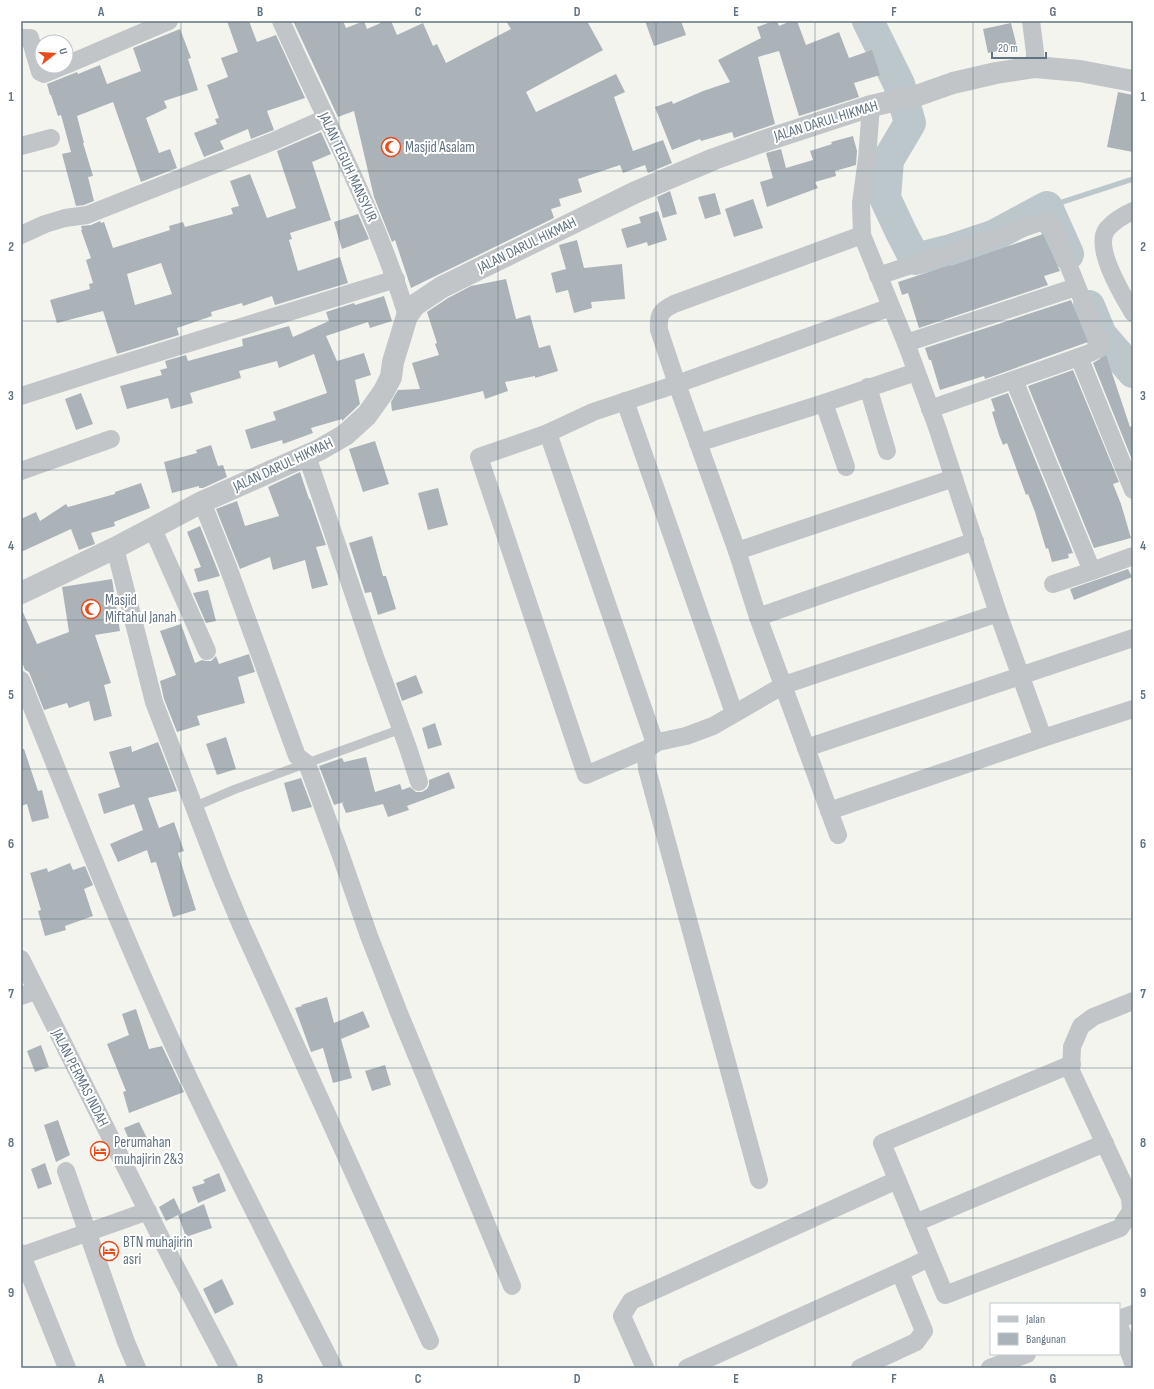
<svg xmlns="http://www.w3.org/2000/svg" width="1154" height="1389" viewBox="0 0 1154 1389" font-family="'Sofia Sans Condensed',sans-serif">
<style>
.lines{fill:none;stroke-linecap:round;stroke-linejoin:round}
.stream{stroke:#bcc7cc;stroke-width:5.5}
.river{stroke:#bcc7cc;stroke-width:32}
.building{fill:#abb3b8;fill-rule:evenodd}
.service{stroke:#c1c5c8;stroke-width:9}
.minor{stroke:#c1c5c8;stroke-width:18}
.tertiary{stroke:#c1c5c8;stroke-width:22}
.grid{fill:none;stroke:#617382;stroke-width:1;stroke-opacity:0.55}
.labels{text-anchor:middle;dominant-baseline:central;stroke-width:4;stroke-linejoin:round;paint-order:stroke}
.street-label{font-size:15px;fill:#617382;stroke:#fff}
.poi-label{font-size:15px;fill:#617382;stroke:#fff;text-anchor:start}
.neatline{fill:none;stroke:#617382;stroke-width:1.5}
.grid-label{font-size:13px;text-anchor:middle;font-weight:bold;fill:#617382}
</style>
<rect width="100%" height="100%" fill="#f4f4ef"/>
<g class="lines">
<path class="stream" d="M1047,207L1133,179"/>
<g class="river">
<path d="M868,21L899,84L910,123L888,160L885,198L901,232L915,259L951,250L993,236L1047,207L1068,254"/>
<path d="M1089,306L1101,335L1133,372"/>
</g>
</g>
<g class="building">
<path d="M227,21H249L257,42L276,35L305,98L267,111L274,130L251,139L248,129L220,141L224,149L204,157L194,133L217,124L215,119L219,118L207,85L228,77L221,58L238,52Z"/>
<path d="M293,21H343L346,28L364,21L367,29L385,21H391L397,35L423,23L433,46L437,44L446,63L511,29L506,21H587L603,50L526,92L536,112L616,74L625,92L614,97L633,151L663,140L672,163L648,173L645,165L623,173L620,165L578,179L582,192L559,199L561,206L551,209L554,218L411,288L395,240L392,242L374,197L354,111L338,117Z"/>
<path d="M645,21H681L686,35L654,46Z"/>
<path d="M773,21H777L779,26L791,21H797L806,45L839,32L849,58L872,50L880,75L854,83L859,97L799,116L779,51L758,57L775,124L734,138L732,132L701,141L700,139L672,150L655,107L672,101L673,104L703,91L730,82L718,60L761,38L757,27Z"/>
<path d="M1011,23L1017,47L988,53L983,29Z"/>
<path d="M180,29L191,58L188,59L198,90L164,101L167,108L146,118L159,153L170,149L177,168L141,182L113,102L77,116L84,143H83L93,176L88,177L94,201L84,205L76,206L62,154L71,152L61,115L58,116L51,95H50L47,84L77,72L78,74L100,65L107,84L141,71L133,48Z"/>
<path d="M1118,92L1133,95V152L1107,147Z"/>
<path d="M321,132L331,154L312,162L331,220L290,233L292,239L289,240L298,271L340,257L348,283L275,305L272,296L243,306L242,303L211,312L212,316L177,328L179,335L117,354L103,311L57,323L50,300L90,289L89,284L93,283L86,260L91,258L81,230H82L81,226L91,225L100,221L101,223L104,222L113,248L170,230L169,226L183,222L185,227L233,214L231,208L239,206L230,181L250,174L267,218L296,208L277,151ZM161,263L172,294L135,305L127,274Z"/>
<path d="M853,136L857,151L856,165L835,171L836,176L815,182L818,188L767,207L760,182L773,178L766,153L781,149L786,168L813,160L810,151L832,144L831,142Z"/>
<path d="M670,191L677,214L663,218L657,197Z"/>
<path d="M715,193L721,214L705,219L698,197Z"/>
<path d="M753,199L763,228L734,237L725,209Z"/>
<path d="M658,211L667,240L648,246L647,242L627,248L621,229L641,223L639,217Z"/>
<path d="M358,214L369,239L342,249L334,222Z"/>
<path d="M1043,234L1060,271L1044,276L1048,285L919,328L908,293L902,295L898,282L950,265L951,266Z"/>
<path d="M577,240L584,268L622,264L625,299L591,302L592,308L574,313L568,290L556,293L551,273L566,269L559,245Z"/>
<path d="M506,279L516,319L530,315L539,348L550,345L558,371L535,378V376L505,382L508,391L485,399L483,391L441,401L392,411L391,402L398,390L420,389L412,363L439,355L435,344L437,343L427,312L448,298L471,286Z"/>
<path d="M384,296L392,321L370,328L368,322L326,336L337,361L364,353L371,375L355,380L360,404L342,421V419L311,428L313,433L283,444L282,440L251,449L245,430L276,420L273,412L327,393L314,354L279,368L277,361L239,371L241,378L190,393L193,403L171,409L168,398L127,409L120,386L162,375L160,370L167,368L165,361L186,355L188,361L243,346L242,339L289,326L293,337L329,321L326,312L354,303L355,305Z"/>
<path d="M1071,300L1088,342L985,379L984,376L940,390L931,360H929L925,348Z"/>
<path d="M1106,355L1130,427L1133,426V462L1093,363Z"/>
<path d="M1073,370L1119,482L1113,484L1121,504L1131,538L1094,548L1028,386Z"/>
<path d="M81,393L93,424L76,430L65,399Z"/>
<path d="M1008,393L1073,553L1068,554L1069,558L1052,562L1048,548L1046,549L1035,512L1028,494L1026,495L1007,443L1003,445L999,435L992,412L995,411L991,399Z"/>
<path d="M375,441L389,484L363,492L349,449Z"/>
<path d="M211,445L218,466L223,465L227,477L203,488H199V486L172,493L164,462L197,453L196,450Z"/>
<path d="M300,472L309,499H310L326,545L316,547L328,585L312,589L305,560L273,570L270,557L240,569L216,509L237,501L245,526L279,516L268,487Z"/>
<path d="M141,483L150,508L114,522L115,526L91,533L95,544L79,550L71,529L21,552V519L36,512L40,521L66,504L68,507L115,494V492Z"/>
<path d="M438,488L448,525L428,530L418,493Z"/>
<path d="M200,526L220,576L198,582L194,569L201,567L187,532Z"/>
<path d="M372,536L383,576H386L396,609L378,615L371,592L365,593L349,543Z"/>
<path d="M1128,569L1132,577L1074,600L1070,589Z"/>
<path d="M112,579L120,631L95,635L111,683L104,685L112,716L94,721L89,701L69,708L67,703L44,710L29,672L25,670L21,659V608L37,644L69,632L62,587Z"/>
<path d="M208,590L216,621L206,623L193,593Z"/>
<path d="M181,624L195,663L202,660L206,661H211L216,656L219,664L249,654L255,672L238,677L245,703L197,716L200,725L177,732L164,699L160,681L176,675L160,631Z"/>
<path d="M416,675L423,693L402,701L396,683Z"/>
<path d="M435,723L442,745L428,749L422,728Z"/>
<path d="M226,737L236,769L217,775L206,744Z"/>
<path d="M158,742L177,791L148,798L159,828L174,822L184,851L178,853L196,910L173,917L156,862L151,863L147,850L118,862L110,844L143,830L134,804L104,814L98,794L120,787L109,752L131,746L132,752Z"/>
<path d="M21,749H24L38,791L42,790L49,818L32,822L27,804L21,806Z"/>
<path d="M366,757L375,792L400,784L402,790L410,787L416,792H422L427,789L429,785V780L449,772L455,788L407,806L409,810L388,817L383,804L346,813L342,803L344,802L334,805L319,766L342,758L344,762Z"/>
<path d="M301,778L312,807L292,812L284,783Z"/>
<path d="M70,863L73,870L85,866L93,885L84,889L93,916L65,926L66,930L45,936L38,911L41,910L30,873L47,868L48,872Z"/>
<path d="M327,997L334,1023L363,1011L370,1027L341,1039L352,1078L333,1083L323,1048L311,1052L295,1008L302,1006L301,1005Z"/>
<path d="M136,1009L149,1049L162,1046L184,1092L129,1113L123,1092L126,1091L107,1044L129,1035L122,1014Z"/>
<path d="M41,1045L49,1067L35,1072L27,1051Z"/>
<path d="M385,1065L391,1085L372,1091L365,1071Z"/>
<path d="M58,1120L70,1155L56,1162L44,1125Z"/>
<path d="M139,1122L149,1142L133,1149L124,1128Z"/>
<path d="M45,1163L52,1184L38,1189L31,1169Z"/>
<path d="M219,1173L226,1191L198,1203L192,1187L205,1183L203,1180Z"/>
<path d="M174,1198L181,1213L179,1215L204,1204L212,1228L186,1237L178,1215L166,1221L159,1207Z"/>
<path d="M222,1279L234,1304L215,1314L203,1289Z"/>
</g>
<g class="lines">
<path class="service" d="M194,807L233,790L401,729"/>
<g class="minor">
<path d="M281,21C325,119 376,213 407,316"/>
<path d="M1031,21L1035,52V67"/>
<path d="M21,38H30L40,72L44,74L63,66"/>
<path d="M66,65L169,21"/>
<path d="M21,146L51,138"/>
<path d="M1133,211C1124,215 1113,222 1107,229C1093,247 1123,296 1133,313"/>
<path d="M21,235L45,224L65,218L87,215L274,141L326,118"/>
<path d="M878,276L1044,221H1048L1056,234L1100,344C1098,352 1086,354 1079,357L930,409"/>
<path d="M906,343L1076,287"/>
<path d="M1079,357L1133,490"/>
<path d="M1014,380L1092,571L1133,556"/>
<path d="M868,387L887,451"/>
<path d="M21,396L105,369L396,279"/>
<path d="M625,401L734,713"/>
<path d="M824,403L846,467"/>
<path d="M548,433L593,412L677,384L891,307"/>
<path d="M698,443L824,403L916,372"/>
<path d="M307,456L375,657L408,748L419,782"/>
<path d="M21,471L111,439"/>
<path d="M202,502L228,567L297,756L306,763L309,769L341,856L369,936L399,1013L512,1286"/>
<path d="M152,527L207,651"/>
<path d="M115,548L154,702L221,877L241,925L430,1341"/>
<path d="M737,551L954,478"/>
<path d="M1053,584L1092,571"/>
<path d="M758,617L975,541"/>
<path d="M21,680C72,806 121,932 178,1055C227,1161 281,1264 334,1368"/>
<path d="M1043,738L1133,709"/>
<path d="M806,748L1133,638"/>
<path d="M647,749L586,775L479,457L548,433L655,743"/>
<path d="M829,811L1043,738L998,613L937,427L906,343L862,235L861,203L867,159L871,106"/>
<path d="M838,835L758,617L737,551L677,384L659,330C658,315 660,311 674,304L862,235"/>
<path d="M21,959L170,1256L229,1368"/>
<path d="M21,996L36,991"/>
<path d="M1072,1064L882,1143L945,1295L1120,1228L1131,1211L1130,1198L1071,1071L1072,1047L1081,1026L1093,1017L1133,1001"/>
<path d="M66,1171L126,1342L137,1368"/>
<path d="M759,1180L647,769L646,758L647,749L658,742L686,736L713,726L784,685L998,613"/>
<path d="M915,1223L1105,1143"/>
<path d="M21,1253L67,1368"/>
<path d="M21,1256L148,1211"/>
<path d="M1119,1319L1133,1314"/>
<path d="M1119,1325L1133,1363"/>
<path d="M645,1368L622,1316L631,1301L897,1180"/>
<path d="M687,1368L900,1272"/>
<path d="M860,1368L916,1342L924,1331L900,1272L929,1258"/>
<path d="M990,1368L1027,1354"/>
</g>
<path class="tertiary" d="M21,593L115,548L202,502L319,450L345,435L367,415L384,391L391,377L393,362L407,316L415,305L442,287L636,192L714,159L761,142L871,106L919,95L953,83L996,73L1035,67L1080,71L1133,81"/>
</g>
<path class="grid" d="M181,21V1368M339,21V1368M498,21V1368M656,21V1368M815,21V1368M973,21V1368M21,171H1133M21,321H1133M21,470H1133M21,620H1133M21,769H1133M21,919H1133M21,1068H1133M21,1218H1133"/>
<defs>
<g id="mosque-ring" transform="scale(1)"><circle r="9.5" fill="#fff" stroke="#ea4b19" stroke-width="1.5"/><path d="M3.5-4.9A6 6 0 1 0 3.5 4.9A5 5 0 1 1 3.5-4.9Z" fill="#ea4b19"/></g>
<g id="hotel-ring" transform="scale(1)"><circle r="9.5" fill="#fff" stroke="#ea4b19" stroke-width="1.5"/><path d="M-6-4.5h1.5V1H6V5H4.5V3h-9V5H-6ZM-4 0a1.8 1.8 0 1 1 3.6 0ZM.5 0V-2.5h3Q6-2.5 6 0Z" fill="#ea4b19"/></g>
</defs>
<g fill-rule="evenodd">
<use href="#mosque-ring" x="391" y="147"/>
<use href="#mosque-ring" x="91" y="609"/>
<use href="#hotel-ring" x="100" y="1151"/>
<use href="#hotel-ring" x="109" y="1251"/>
</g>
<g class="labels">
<g class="street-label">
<text transform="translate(826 121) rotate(-17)">JALAN DARUL HIKMAH</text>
<text transform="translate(348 167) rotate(65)">JALAN TEGUH MANSYUR</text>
<text transform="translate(527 245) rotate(-26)">JALAN DARUL HIKMAH</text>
<text transform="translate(283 465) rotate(-25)">JALAN DARUL HIKMAH</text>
<text transform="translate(80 1078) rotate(63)">JALAN PERMAS INDAH</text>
</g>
<g class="poi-label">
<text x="405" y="147">Masjid Asalam</text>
<text x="105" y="600">Masjid<tspan x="105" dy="17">Miftahul Janah</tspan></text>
<text x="114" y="1142">Perumahan<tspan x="114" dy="17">muhajirin 2&amp;3</tspan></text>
<text x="123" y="1242">BTN muhajirin<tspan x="123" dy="17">asri</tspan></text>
</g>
</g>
<rect width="1154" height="1389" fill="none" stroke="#ffffff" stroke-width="44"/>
<rect x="990" y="1303" width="130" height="52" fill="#ffffff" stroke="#c0c7cd"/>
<rect x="998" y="1316" width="20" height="6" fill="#c1c5c8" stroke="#c0c7cd"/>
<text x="1026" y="1323" font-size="12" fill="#617382">Jalan</text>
<rect x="998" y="1333" width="20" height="12" fill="#abb3b8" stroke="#c0c7cd"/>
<text x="1026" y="1343" font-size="12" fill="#617382">Bangunan</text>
<g transform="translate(54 54) rotate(73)"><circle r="19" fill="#ffffff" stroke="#c0c7cd"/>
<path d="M0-3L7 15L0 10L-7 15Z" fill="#ea4b19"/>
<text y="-6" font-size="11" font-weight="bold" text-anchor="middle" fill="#617382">U</text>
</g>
<path d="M992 52v6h54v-6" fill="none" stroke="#617382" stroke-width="2"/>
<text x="998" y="52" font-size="12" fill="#617382" stroke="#ffffff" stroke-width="3" paint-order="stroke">20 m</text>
<rect x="22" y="22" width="1110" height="1345" class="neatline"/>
<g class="grid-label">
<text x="101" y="16">A</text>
<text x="260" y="16">B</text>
<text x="418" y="16">C</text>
<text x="577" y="16">D</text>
<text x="736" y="16">E</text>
<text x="894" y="16">F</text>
<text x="1053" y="16">G</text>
<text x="11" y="101">1</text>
<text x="1143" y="101">1</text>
<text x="11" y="251">2</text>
<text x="1143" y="251">2</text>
<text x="11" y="400">3</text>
<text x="1143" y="400">3</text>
<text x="11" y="550">4</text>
<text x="1143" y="550">4</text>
<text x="11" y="699">5</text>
<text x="1143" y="699">5</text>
<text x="11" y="848">6</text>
<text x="1143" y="848">6</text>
<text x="11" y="998">7</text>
<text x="1143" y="998">7</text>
<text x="11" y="1147">8</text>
<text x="1143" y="1147">8</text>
<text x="11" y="1297">9</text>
<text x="1143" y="1297">9</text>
<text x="101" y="1383">A</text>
<text x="260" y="1383">B</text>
<text x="418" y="1383">C</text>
<text x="577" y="1383">D</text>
<text x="736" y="1383">E</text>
<text x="894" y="1383">F</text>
<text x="1053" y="1383">G</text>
</g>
</svg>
